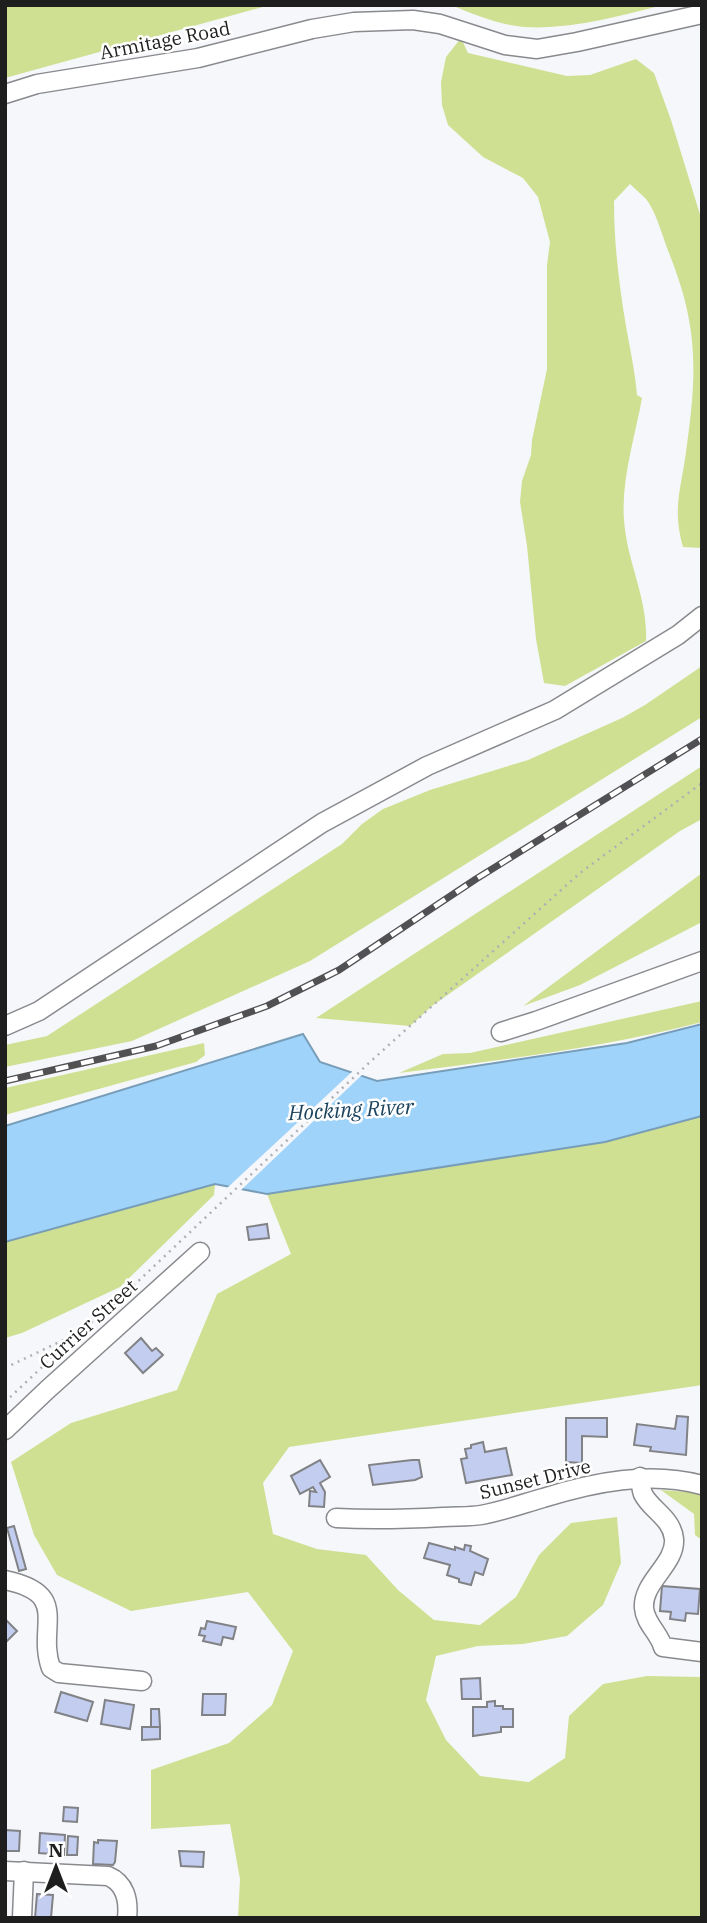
<svg xmlns="http://www.w3.org/2000/svg" width="707" height="1923" viewBox="0 0 707 1923" font-family="'IBM Plex Serif',serif">
<style>
.green{fill:#cfe092}
.water{fill:#9fd3fa;stroke:#789db8;stroke-width:2}
.pier{fill:#f6f7fb}
.building{fill:#c2cdf0;stroke:#818285;stroke-width:2}
.lines{fill:none;stroke-linecap:round;stroke-linejoin:round}
.minor-casing{stroke:#898a8d;stroke-width:21}
.path{stroke:#b0b0b3;stroke-width:2.5;stroke-dasharray:2 5;stroke-linecap:butt}
.minor{stroke:#fff;stroke-width:18}
.rail-casing{stroke:#515153;stroke-width:7}
.rail{stroke:#fff;stroke-width:4.5;stroke-dasharray:13;stroke-linecap:butt}
.labels{text-anchor:middle;dominant-baseline:central;stroke-width:5;stroke-linejoin:round;paint-order:stroke}
.street-label{font-size:19px;fill:#1e1e1f;stroke:#fff}
.water-label{font-size:21px;font-style:italic;fill:#1b435d;stroke:#fff}
</style>
<rect width="100%" height="100%" fill="#f6f7fb"/>
<g class="green">
<path d="M5,5H270L5,78Z"/>
<path d="M451,5H664C618,16 571,30 524,27C499,25 473,14 451,5Z"/>
<path d="M461,38L468,53L567,76L590,75L636,59L654,73L671,120L702,221V548L683,547C672,508 681,490 686,452C697,373 699,328 669,253C663,238 656,211 646,199C641,194 635,189 630,184L614,201C614,243 619,285 626,326C630,349 635,371 637,395L642,398C635,437 621,480 624,520C627,563 648,598 646,641L565,686L544,683L536,639L527,546L520,502L522,481L531,455L532,440L547,369V265L550,242L538,197L523,178L483,157L448,125L442,105L441,82L446,57Z"/>
<path d="M702,666V717L310,961L132,1041L5,1067V1045L47,1036L342,844L362,824L383,809L430,790L528,760L622,718L645,705Z"/>
<path d="M702,766V819L680,831L432,1006L410,1026L316,1018Z"/>
<path d="M702,873V922L580,985L523,1006Z"/>
<path d="M702,1001V1022C603,1048 501,1060 399,1073L443,1054L470,1053Z"/>
<path d="M204,1043L205,1055L196,1062L5,1115V1088Z"/>
<path d="M702,1116V1385L289,1447L263,1483L273,1534L317,1549L366,1555L398,1590L434,1620L480,1625L516,1597L539,1555L571,1523L617,1517L621,1563L603,1605L567,1636L523,1644L478,1646L436,1656L426,1700L446,1740L480,1776L529,1782L565,1758L569,1716L603,1684L647,1676L702,1677V1918H238L240,1879L230,1824L151,1829V1770L229,1743L272,1705L293,1651L248,1592L131,1611L57,1575L34,1535L11,1462L71,1423L177,1390L217,1294L291,1254L267,1194L605,1142Z"/>
<path d="M215,1184L214,1195L120,1287L22,1333L5,1338V1242Z"/>
<path d="M661,1490L702,1493V1540L695,1535L694,1514Z"/>
</g>
<path class="water" d="M702,1024V1116L605,1142L267,1194L215,1184L5,1242V1126L303,1034L320,1062L377,1081L627,1043Z"/>
<path class="pier" d="M354,1070L364,1073L239,1192L226,1189Z"/>
<g class="building">
<path d="M267,1224L269,1238L249,1240L247,1227Z"/>
<path d="M141,1338L152,1351L156,1348L163,1355L143,1373L125,1353Z"/>
<path d="M677,1416L688,1417L686,1455L650,1451L651,1447L634,1445L637,1424L675,1429Z"/>
<path d="M566,1418H607V1437L582,1436V1463L566,1462Z"/>
<path d="M483,1442L485,1452L506,1448L512,1475L466,1483L461,1459L467,1458L465,1449L471,1448V1445Z"/>
<path d="M320,1460L330,1477L320,1483L325,1492L324,1507L309,1506L310,1491L316,1492L313,1487L300,1494L291,1476Z"/>
<path d="M412,1460H419L422,1477L415,1480L373,1485L369,1465Z"/>
<path d="M14,1526L26,1569L19,1571L7,1528Z"/>
<path d="M429,1543L455,1550V1547L464,1550L465,1545L471,1546L470,1551L488,1559L483,1575L475,1572L471,1585L459,1582V1579L447,1575L450,1565L424,1558Z"/>
<path d="M662,1586L700,1589L698,1614L686,1613L685,1621L670,1619L671,1612L660,1611Z"/>
<path d="M5,1619L17,1631L5,1643Z"/>
<path d="M207,1621L236,1627L233,1639L223,1637L221,1645L203,1641L205,1636L199,1635L201,1628L205,1629Z"/>
<path d="M480,1678L481,1699H462L461,1679Z"/>
<path d="M61,1692L93,1702L87,1721L55,1712Z"/>
<path d="M203,1694H226L225,1715H202Z"/>
<path d="M105,1700L134,1705L130,1729L101,1724Z"/>
<path d="M495,1701V1706H503V1709H513V1727H501V1732L473,1736V1707H487V1702Z"/>
<path d="M151,1709H159L160,1727H151Z"/>
<path d="M142,1727H160V1739L142,1740Z"/>
<path d="M64,1807L78,1808L77,1822L63,1821Z"/>
<path d="M5,1830L20,1831L19,1851H5Z"/>
<path d="M40,1833L65,1835L64,1855L39,1853Z"/>
<path d="M68,1836L78,1837L77,1855H67Z"/>
<path d="M98,1840L117,1841L115,1862L113,1865L93,1864L94,1842L98,1843Z"/>
<path d="M179,1851L204,1852L203,1867L181,1866Z"/>
<path d="M37,1894L53,1895L51,1918H35Z"/>
</g>
<g class="lines">
<g class="minor-casing">
<g id="minor">
<path d="M5,94L37,84L198,58L312,29L354,22L413,20L440,24L505,45L537,49L577,42L702,14"/>
<path d="M5,1026L39,1011L322,823L427,766L555,710L678,635L702,616"/>
<path d="M501,1032L536,1021L702,961"/>
<path d="M5,1430L47,1390L200,1252"/>
<path d="M640,1477C641,1483 641,1489 643,1494C651,1510 672,1518 674,1539C676,1564 642,1582 644,1608C645,1623 659,1633 663,1647L702,1652"/>
<path d="M336,1518C372,1520 407,1519 443,1517C456,1516 469,1517 481,1515C503,1511 522,1504 543,1498C594,1482 649,1471 702,1485"/>
<path d="M5,1580C72,1594 36,1626 51,1668L59,1673L142,1681"/>
<path d="M5,1871L108,1876C125,1883 129,1900 127,1918"/>
<path d="M22,1918L24,1871"/>
</g>
</g>
<g class="path">
<path d="M5,1368L78,1333L113,1305L371,1061L580,873L702,783"/>
<path d="M5,1402L75,1336"/>
</g>
<use href="#minor" class="minor"/>
<g class="rail-casing">
<path id="rail" d="M5,1081L156,1046L267,1006L339,970L476,879L702,739"/>
</g>
<use href="#rail" class="rail"/>
</g>
<g class="labels">
<g class="street-label">
<text transform="translate(165 40) rotate(-11)">Armitage Road</text>
<text transform="translate(88 1324) rotate(-42)">Currier Street</text>
<text transform="translate(535 1479) rotate(-14)">Sunset Drive</text>
</g>
<g class="water-label">
<text transform="translate(351 1109) rotate(-3)">Hocking River</text>
</g>
</g>
<rect width="707" height="1923" fill="none" stroke="#1e1e1f" stroke-width="14"/>
<g transform="translate(56 1867)" stroke="#ffffff" stroke-width="5" paint-order="stroke">
<path d="M0-5L12 26L0 18L-12 26Z" fill="#1e1e1f"/>
<text y="-10" font-size="19" font-weight="bold" text-anchor="middle" fill="#1e1e1f">N</text>
</g>
</svg>
